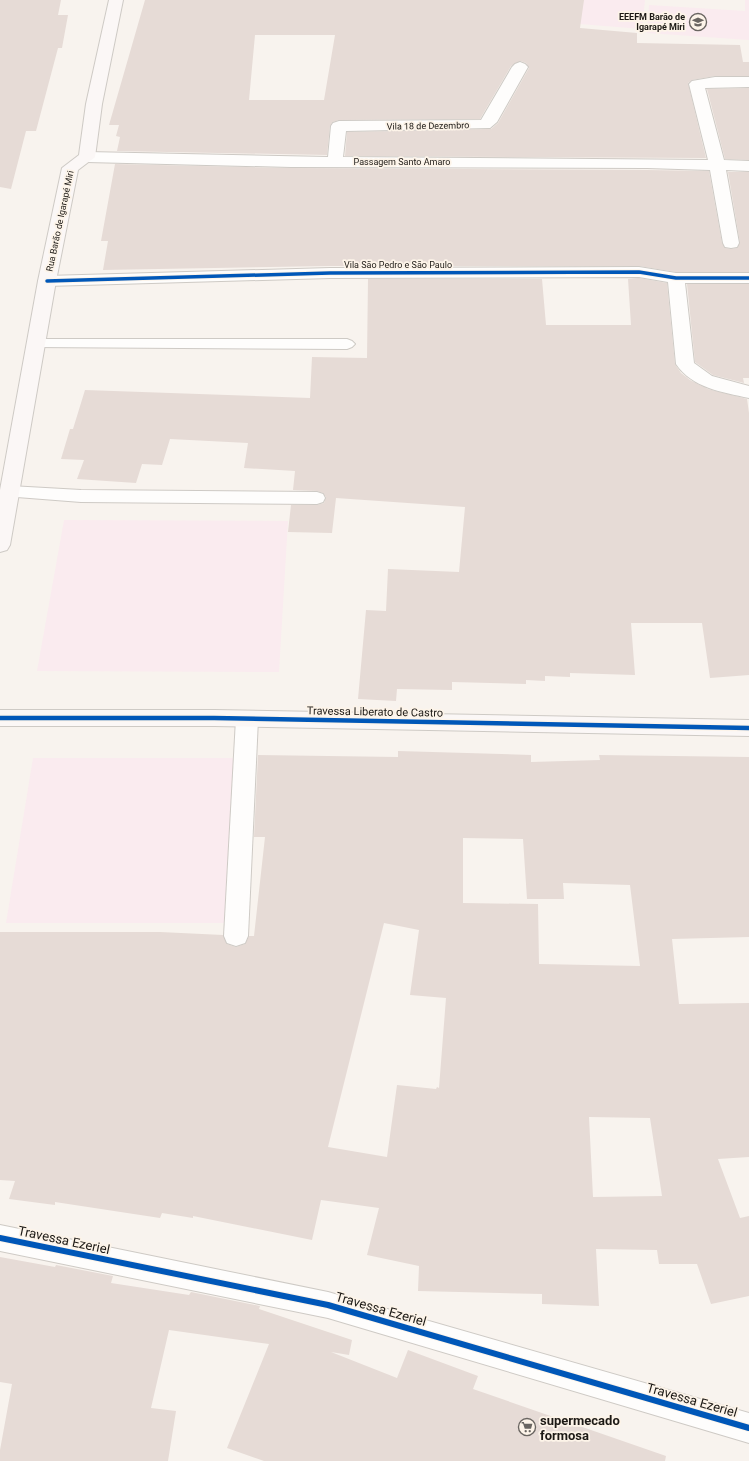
<svg xmlns="http://www.w3.org/2000/svg" width="749" height="1461" viewBox="0 0 749 1461" font-family="Roboto,sans-serif">
<style>
.education{fill:#faebef}
.building{fill:#e6dbd6;fill-rule:evenodd}
.lines{fill:none;stroke-linecap:round;stroke-linejoin:round}
.lane-casing{stroke:#cecac5;stroke-width:2}
.street-casing{stroke:#cecac5;stroke-width:2}
.secondary-casing{stroke:#cecac5;stroke-width:2}
.lane{fill:#fefdfc;fill-rule:evenodd}
.street{fill:#fefdfc;fill-rule:evenodd}
.secondary{fill:#fbf7f6;fill-rule:evenodd}
.cycleway-far2-casing{stroke:#fdf4e9;stroke-width:5.5}
.cycleway-far1-casing{stroke:#fdf4e9;stroke-width:7}
.cycleway-casing{stroke:#fdf4e9;stroke-width:8}
.cycleway-far2{stroke:#0057b8;stroke-width:3.5}
.cycleway-far1{stroke:#0057b8;stroke-width:4.5}
.cycleway{stroke:#0057b8;stroke-width:6}
.labels{text-anchor:middle;dominant-baseline:central;stroke-width:3.5;stroke-linejoin:round;paint-order:stroke}
.far-poi-label{font-size:9px;font-weight:bold;fill:#1c1915;stroke:#fdf4e9;text-anchor:end}
.far-street-label{font-size:9px;fill:#1c1915;stroke:#fdf4e9}
.street-label{font-size:11px;fill:#1c1915;stroke:#fdf4e9}
.near-street-label{font-size:13px;fill:#1c1915;stroke:#fdf4e9}
.near-poi-label{font-size:13px;font-weight:bold;fill:#1c1915;stroke:#fdf4e9;text-anchor:start}
</style>
<rect width="100%" height="100%" fill="#f8f3ee"/>
<g class="education">
<path d="M509,0H645L642,29L505,18Z"/>
<path d="M745,0H749V40L647,33L649,5L745,11Z"/>
<path d="M64,520L288,521L279,672L37,671Z"/>
<path d="M33,758H235L224,923H6Z"/>
</g>
<g class="building">
<path d="M0,0H61L58,15H68L62,48H58L36,131H26L11,189L0,187Z"/>
<path d="M145,0H584L580,28L637,33V43L740,45L743,62H749V76H715L692,80L688,83L706,158L345,156L347,132L491,129L498,123L529,68L526,63L521,61L511,66L480,119L339,120L333,122L330,126L327,155L117,151L120,137L116,136L119,125H109ZM255,35H335L324,100H249Z"/>
<path d="M749,88V160L725,159L707,89Z"/>
<path d="M115,164L291,168L647,170L709,171L722,243L725,248L731,249L737,248L740,243L728,172H749V272H676L639,266H330L103,270L108,241H101Z"/>
<path d="M639,278L667,283L675,364L681,373L690,380L708,389L747,399L749,413V675L710,678L702,623H631L635,675L570,673V677L545,676V681L526,680V684L452,682V690L397,689L396,701L358,699L366,610L386,611L388,569L459,572L465,507L336,498L332,533L288,532L291,505H317L324,503L326,497L323,493L317,491L293,490L295,471L244,468L248,443L170,439L162,465L142,464L136,483L77,479L84,460L61,459L70,429H73L85,390L310,398L312,357L367,358L368,279H542L546,325H631L628,279Z"/>
<path d="M687,284H749V378H743L744,383L713,375L695,362Z"/>
<path d="M398,751L531,755V762L600,760L599,755L749,757V937L672,939L679,1004L749,1003V1157L718,1159L740,1218L749,1216V1296L711,1304L697,1264H659L657,1250L596,1249L599,1306L542,1304V1294L418,1291L419,1266L367,1255L379,1208L321,1200L312,1240L193,1216V1218L162,1213L160,1218L55,1202V1205L9,1199L15,1181L0,1180V932H160L223,935L227,944L236,947L245,944L249,936H254L265,837H254L258,755L398,757ZM463,838L523,839L527,899H564L563,883L630,885L640,966L539,964L538,904L463,903ZM384,923L419,930L410,995L446,998L439,1088L437,1087L436,1089L397,1085L387,1157L328,1147ZM589,1117L650,1118L662,1196L593,1197Z"/>
<path d="M0,1257L55,1267L56,1265L113,1276L111,1283L189,1295L191,1292L260,1306L259,1309L352,1340L349,1355L331,1352L397,1378L408,1350L478,1376L473,1389L666,1456L665,1461H264L227,1448L269,1344L169,1330L151,1408L176,1411L168,1461H0V1450L12,1384L0,1382Z"/>
</g>
<g class="lines">
<g class="lane-casing">
<g id="lane">
<path d="M37,339H347L352,341L355,344L352,347L347,349L32,347L29,344L32,341Z"/>
<path d="M10,486L81,490L317,492L323,494L325,498L323,502L317,504L81,502L4,496L2,492L4,488Z"/>
</g>
</g>
<g class="street-casing">
<g id="street">
<path d="M520,62L525,64L528,67L497,122L490,128L346,131L343,157L708,160L689,84L692,81L715,77H749V87L705,88L724,160L749,161V171L726,170L739,243L737,247L731,248L725,247L723,243L710,170L647,168L291,167L87,162L81,160L79,157L81,154L87,152L328,157L331,126L333,123L339,121L481,120L512,67L515,64Z"/>
<path d="M639,267L676,273H749V283H685L694,363L712,376L749,386V398C722,392 692,388 676,364L668,282L639,277L330,278L47,286L41,285L38,281L41,277L47,276L330,268Z"/>
<path d="M247,711L255,713L258,719L248,936L245,943L236,946L227,943L224,936L236,719L239,713Z"/>
<path d="M0,1225L328,1292L749,1413V1443L328,1318L0,1251Z"/>
</g>
</g>
<g class="secondary-casing">
<g id="secondary">
<path d="M109,0H123L102,104L95,157L78,170L56,281L10,545L7,550L0,552V490L38,281L62,168L79,155L86,104Z"/>
<path d="M0,710H214L749,720V736L214,726H0Z"/>
</g>
</g>
<use href="#lane" class="lane"/>
<use href="#street" class="street"/>
<use href="#secondary" class="secondary"/>
<g class="cycleway-far2-casing">
<path id="cycleway-far2" d="M47,281L330,273L639,272L676,278H749"/>
</g>
<g class="cycleway-far1-casing">
<path id="cycleway-far1" d="M0,718H214L749,728"/>
</g>
<g class="cycleway-casing">
<path id="cycleway" d="M0,1238L328,1305L749,1428"/>
</g>
<use href="#cycleway-far2" class="cycleway-far2"/>
<use href="#cycleway-far1" class="cycleway-far1"/>
<use href="#cycleway" class="cycleway"/>
</g>
<defs>
<g id="school-ring" transform="scale(0.9)"><circle r="9.5" fill="#fdf4e9" stroke="#696561" stroke-width="1.5"/><path d="M0-5L7-2L0 1L-7-2ZM-4 1L0 2.5L4 1V4Q0 6-4 4Z" fill="#696561"/></g>
<g id="supermarket-ring" transform="scale(0.9)"><circle r="9.5" fill="#fdf4e9" stroke="#696561" stroke-width="1.5"/><path d="M-6-5.5h2.5l.6 2H6L4.5 2H-2.5L-4.4-4H-6ZM-1.5 3.2a1.3 1.3 0 1 0 .1 0ZM3 3.2a1.3 1.3 0 1 0 .1 0Z" fill="#696561"/></g>
</defs>
<g fill-rule="evenodd">
<use href="#school-ring" x="698" y="22"/>
<use href="#supermarket-ring" x="527" y="1427"/>
</g>
<g class="labels">
<g class="far-poi-label">
<text x="685" y="17">EEEFM Barão de<tspan x="685" dy="10">Igarapé Miri</tspan></text>
</g>
<g class="far-street-label">
<text transform="translate(428 126) rotate(-1)">Vila 18 de Dezembro</text>
<text x="402" y="162">Passagem Santo Amaro</text>
<text transform="translate(60 221) rotate(-78)">Rua Barão de Igarapé Miri</text>
<text x="398" y="265">Vila São Pedro e São Paulo</text>
</g>
<g class="street-label">
<text transform="translate(375 712) rotate(1)">Travessa Liberato de Castro</text>
</g>
<g class="near-street-label">
<text transform="translate(64 1240) rotate(12)">Travessa Ezeriel</text>
<text transform="translate(381 1309) rotate(16)">Travessa Ezeriel</text>
<text transform="translate(692 1400) rotate(16)">Travessa Ezeriel</text>
</g>
<g class="near-poi-label">
<text x="540" y="1420">supermecado<tspan x="540" dy="15">formosa</tspan></text>
</g>
</g>
</svg>
